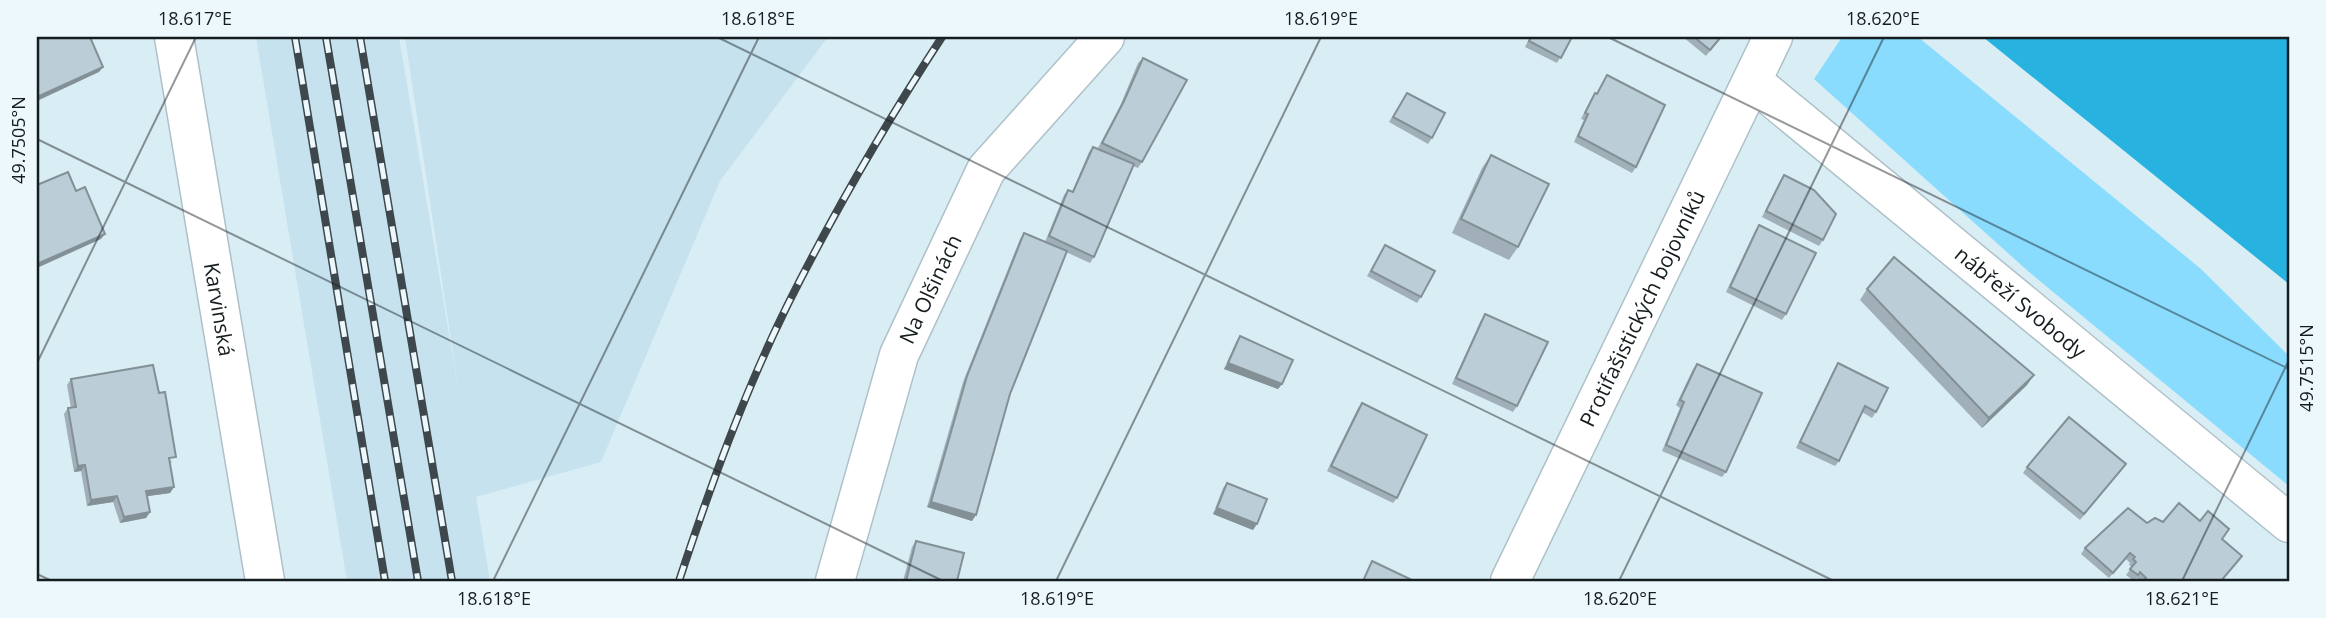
<svg xmlns="http://www.w3.org/2000/svg" width="2326" height="618" viewBox="0 0 2326 618" font-family="'Open Sans',sans-serif">
<style>
.built{fill:#c6e2ee}
.green{fill:#89dcfd}
.water{fill:#27b2df}
.lines{fill:none;stroke-linecap:round;stroke-linejoin:round}
.minor-casing{stroke:#aec1c9;stroke-width:41}
.secondary-casing{stroke:#aec1c9;stroke-width:41}
.minor{stroke:#fff;stroke-width:38}
.secondary{stroke:#fff;stroke-width:38}
.rail-casing{stroke:#3e484c;stroke-width:8}
.rail{stroke:#edf8fd;stroke-width:5;stroke-dasharray:16;stroke-linecap:butt}
.wall{fill:#a1b0b8}
.shaded-wall{fill:#839096}
.building{fill:#bbcdd6;stroke:#839096;stroke-width:2}
.ticks{fill:none;stroke:#161d20;stroke-width:2;stroke-opacity:0.45}
.labels{text-anchor:middle;dominant-baseline:central;stroke-width:5;stroke-linejoin:round;paint-order:stroke}
.street-label{font-size:21px;fill:#161d20;stroke:#edf8fd}
.neatline{fill:none;stroke:#161d20;stroke-width:2.5}
.ticks-label{font-size:18px;text-anchor:middle;fill:#161d20}
</style>
<rect width="100%" height="100%" fill="#d9edf5"/>
<path class="built" d="M256,37H399L460,399L405,37H828L720,181L601,462L476,497L490,581H347Z"/>
<path class="green" d="M1842,37H1918L2201,269L2289,356V486L2029,272L1814,79Z"/>
<path class="water" d="M1983,37H2289V284Z"/>
<g class="lines">
<g class="minor-casing">
<g id="minor">
<path id="s1" d="M1752,81L2289,523"/>
<path id="s2" d="M835,581L899,355L986,170L1105,37"/>
<path id="s3" d="M1510,581L1773,37"/>
</g>
</g>
<g class="secondary-casing">
<g id="secondary">
<path id="s4" d="M174,37L265,581"/>
</g>
</g>
<use href="#minor" class="minor"/>
<use href="#secondary" class="secondary"/>
<g class="rail-casing">
<g id="rail">
<path d="M295,37L385,581"/>
<path d="M326,37L418,581"/>
<path d="M360,37L452,581"/>
<path d="M679,581C710,487 744,393 788,304C834,212 886,123 942,37"/>
</g>
</g>
<use href="#rail" class="rail"/>
</g>
<g class="wall">
<path d="M1530,37H1572L1557,63L1525,47Z"/>
<path d="M1683,37H1721L1706,56Z"/>
<path d="M1143,58L1142,162L1138,168L1133,166L1094,257L1090,263L1066,252L1010,394L972,521L927,507L963,382L1020,239L1024,233L1045,242L1064,195L1068,190L1072,192L1089,152L1093,147L1098,148L1120,106L1138,63Z"/>
<path d="M1607,75L1636,167L1632,173L1574,142L1584,120L1581,119L1591,99L1595,93L1596,94Z"/>
<path d="M1407,93L1432,138L1428,144L1389,122Z"/>
<path d="M1491,155L1518,247L1509,260L1452,233L1482,168Z"/>
<path d="M1784,175L1823,240L1819,246L1762,217L1780,181Z"/>
<path d="M1759,225L1786,314L1782,320L1726,292L1755,231Z"/>
<path d="M1385,245L1421,297L1417,303L1367,276Z"/>
<path d="M1867,289L2034,375L2027,385L1982,428L1860,300Z"/>
<path d="M1485,314L1517,406L1513,412L1452,384L1481,320Z"/>
<path d="M1240,336L1282,384L1278,389L1224,369L1236,342Z"/>
<path d="M1838,363L1876,412L1872,418L1862,412L1839,461L1835,466L1796,448L1834,369Z"/>
<path d="M1697,364L1726,472L1722,477L1662,451L1680,408L1676,405L1693,369Z"/>
<path d="M71,379L172,462L170,463L174,487L170,493L147,496L150,512L146,518L120,523L113,502L87,506L81,471L74,472L64,414L68,408H71L67,385Z"/>
<path d="M1362,403L1397,498L1393,503L1327,471L1358,408Z"/>
<path d="M2027,467L2122,470L2080,520L2023,473Z"/>
<path d="M1227,483L1253,530L1213,514L1223,488Z"/>
<path d="M2163,522L2222,539L2238,562L2221,581H2140L2136,578L2134,581L2126,575L2132,567L2129,565L2130,563L2126,559L2109,578L2081,554L2085,548Z"/>
<path d="M916,541L957,581H903L912,547Z"/>
</g>
<g class="shaded-wall">
<path d="M103,67L99,72L37,101V97Z"/>
<path d="M105,234L101,239L37,268V264Z"/>
<path d="M1228,363L1282,384L1278,389L1224,369Z"/>
<path d="M2034,375L2027,385L1982,428L1989,418Z"/>
<path d="M85,465L81,471L74,472L78,466Z"/>
<path d="M174,487L170,493L142,497L146,491Z"/>
<path d="M117,496L113,502L87,506L91,500Z"/>
<path d="M931,502L976,515L972,521L927,507Z"/>
<path d="M1217,508L1257,524L1253,530L1213,514Z"/>
<path d="M150,512L146,518L120,523L124,517Z"/>
</g>
<g class="building">
<path d="M37,37H90L103,67L37,97Z"/>
<path d="M1531,37H1572L1561,58L1529,41Z"/>
<path d="M1694,37H1721L1710,50Z"/>
<path d="M1143,58L1187,80L1142,162L1102,143L1124,101Z"/>
<path d="M1607,75L1665,105L1636,167L1578,136L1588,114L1585,113L1595,93L1597,94Z"/>
<path d="M1407,93L1445,113L1432,138L1393,117Z"/>
<path d="M1093,147L1134,164L1094,257L1049,236L1068,190L1073,192Z"/>
<path d="M1491,155L1549,184L1518,247L1461,219Z"/>
<path d="M68,172L76,191L85,187L105,234L37,264V185Z"/>
<path d="M1784,175L1814,190L1836,214L1823,240L1766,211Z"/>
<path d="M1759,225L1816,253L1786,314L1730,287Z"/>
<path d="M1024,233L1067,251L1010,394L976,515L931,502L967,376Z"/>
<path d="M1385,245L1435,271L1421,297L1371,271Z"/>
<path d="M1894,257L2034,375L1989,418L1867,289Z"/>
<path d="M1485,314L1548,342L1517,406L1456,378Z"/>
<path d="M1240,336L1293,360L1282,384L1228,363Z"/>
<path d="M1838,363L1888,388L1876,412L1865,406L1839,461L1800,442Z"/>
<path d="M1697,364L1762,393L1726,472L1666,445L1684,402L1680,400Z"/>
<path d="M153,365L159,393L165,392L176,457L169,458L174,487L146,491L150,512L124,517L117,496L91,500L85,465L78,466L68,408L76,407L71,379Z"/>
<path d="M1362,403L1427,435L1397,498L1331,466Z"/>
<path d="M2069,417L2126,464L2084,514L2027,467Z"/>
<path d="M1227,483L1267,499L1257,524L1217,508Z"/>
<path d="M2179,503L2200,521L2208,511L2229,529L2222,539L2242,556L2221,581H2144L2146,578L2140,572L2138,575L2130,569L2136,562L2133,559L2135,557L2130,553L2113,573L2085,548L2128,508L2147,523L2155,518L2163,522Z"/>
<path d="M916,541L964,553L957,581H906Z"/>
<path d="M1372,561L1414,581H1363Z"/>
</g>
<path class="ticks" d="M717,37L1834,581M1608,37L2289,369M37,139L943,581M37,363L196,37M37,574L52,581M493,581L759,37M1056,581L1321,37M1619,581L1884,37M2182,581L2289,360"/>
<g class="labels">
<g class="street-label">
<text stroke="none"><textPath href="#s2" startOffset="308">Na Olšinách</textPath></text>
<text stroke="none"><textPath href="#s1" startOffset="348">nábřeží Svobody</textPath></text>
<text stroke="none"><textPath href="#s4" startOffset="276">Karvinská</textPath></text>
<text stroke="none"><textPath href="#s3" startOffset="303">Protifašistických bojovníků</textPath></text>
</g>
</g>
<rect width="2326" height="618" fill="none" stroke="#edf8fd" stroke-width="77"/>
<rect x="38" y="38" width="2250" height="542" class="neatline"/>
<g class="ticks-label">
<text x="195" y="25">18.617°E</text>
<text x="758" y="25">18.618°E</text>
<text x="1321" y="25">18.619°E</text>
<text x="1883" y="25">18.620°E</text>
<text transform="translate(19 140) rotate(-90)" y="6">49.7505°N</text>
<text transform="translate(2307 368) rotate(-90)" y="6">49.7515°N</text>
<text x="494" y="605">18.618°E</text>
<text x="1057" y="605">18.619°E</text>
<text x="1620" y="605">18.620°E</text>
<text x="2182" y="605">18.621°E</text>
</g>
</svg>
